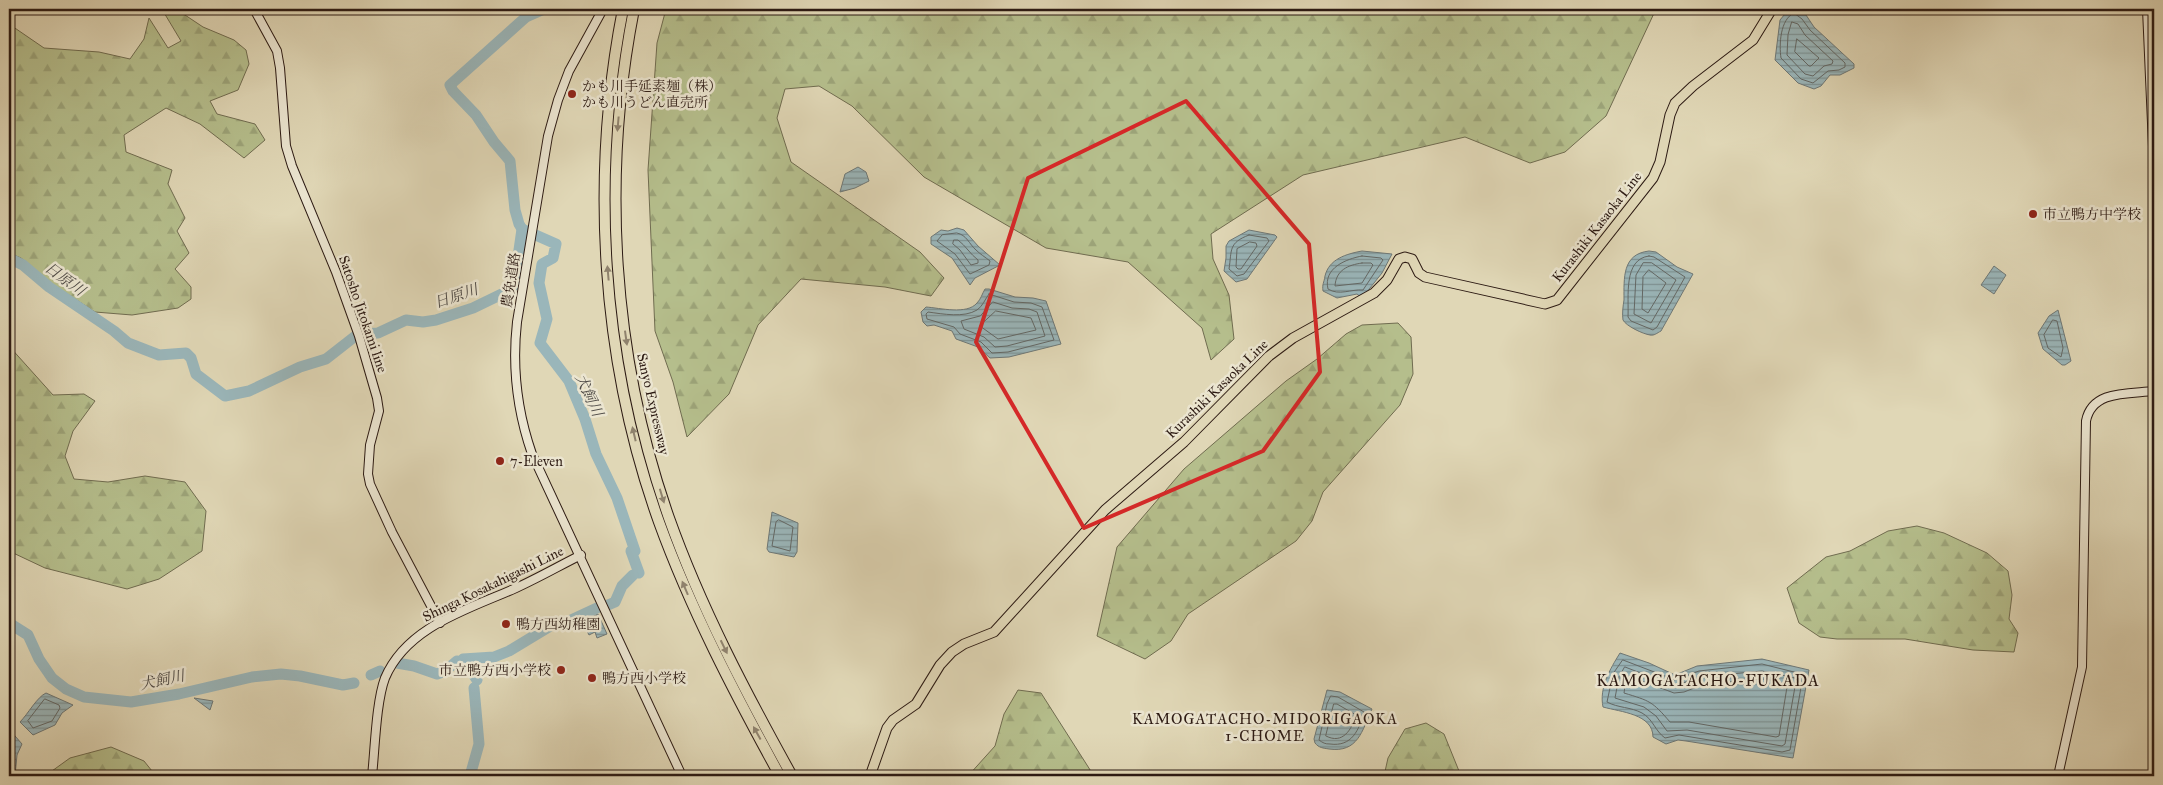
<svg xmlns="http://www.w3.org/2000/svg" width="2163" height="785" viewBox="0 0 2163 785" font-family="'IM FELL Great Primer','Noto Serif JP',serif">
<style>
.forest{fill:url(#forest-firs);stroke:#706c50}
.water{fill:url(#water-rules);stroke:#6e7877}
.lines{fill:none;stroke-linecap:round;stroke-linejoin:round}
.shore{stroke:#636866;stroke-width:1}
.river{stroke:#9ab6ba;stroke-width:11}
.secondary-casing{stroke:#2c1a13;stroke-width:10}
.primary-casing{stroke:#2c1a13;stroke-width:11}
.highway-casing{stroke:#2c1a13;stroke-width:12}
.secondary{stroke:#ebe5d0;stroke-width:8}
.primary{stroke:#e0d7b6;stroke-width:9}
.highway{stroke:#e0d7b6;stroke-width:10}
.oneway{fill:#8f826d}
.marked{fill:none;stroke:#d62828;stroke-width:4;stroke-linejoin:round}
.poi-dot{fill:#8f2418;stroke:#ebe5d0;stroke-width:2}
.labels{text-anchor:middle;dominant-baseline:central;stroke-width:5;stroke-linejoin:round;paint-order:stroke}
.poi-label{font-size:14px;fill:#2c1a13;stroke:#ebe5d0;text-anchor:start}
.street-label{font-size:14px;fill:#2c1a13;stroke:#ebe5d0}
.water-label{font-size:15px;font-style:italic;fill:#4d4945;stroke:#ebe5d0}
.neighbourhood-label{font-size:15px;letter-spacing:1px;fill:#2c1a13;stroke:#ebe5d0}
.quarter-label{font-size:16px;letter-spacing:1px;fill:#2c1a13;stroke:#ebe5d0}
</style>
<defs>
<pattern id="forest-firs" width="22" height="20" patternUnits="userSpaceOnUse" patternTransform="scale(1.25)"><rect width="22" height="20" fill="#b5be8c"/><path d="M5 1l3.5 6h-7zM16 11l3.5 6h-7z" fill="#9ca378"/></pattern>
<pattern id="water-rules" width="6" height="5" patternUnits="userSpaceOnUse" patternTransform="scale(1.25)"><rect width="6" height="5" fill="#9ab6ba"/><path d="M0 2.5h6" fill="none" stroke="#7e9396"/></pattern>
</defs>
<rect width="100%" height="100%" fill="#e0d7b6"/>
<filter id="stains"><feTurbulence type="fractalNoise" baseFrequency=".004" numOctaves="4"/><feColorMatrix values="0 0 0 0 .2 0 0 0 0 .09 0 0 0 0 .02 0 0 0 .5 -.17"/></filter>
<radialGradient id="worn" r=".72"><stop offset=".6" stop-color="#630" stop-opacity="0"/><stop offset="1" stop-color="#630" stop-opacity=".3"/></radialGradient>
<g class="forest">
<path d="M167,9H176L203,27L234,40L246,50L249,64L238,90L210,101L217,114L255,124L265,140L244,158L200,124L166,108L124,135L126,152L172,170L168,184L185,218L177,231L189,253L175,269L191,287V299L178,308L132,315L95,312L52,284L21,258L9,253V24L44,48L99,52L130,59L144,39L149,18L168,48L181,41L163,11Z"/>
<path d="M666,9H1656L1606,116L1565,152L1530,163L1465,137L1303,175L1211,234L1213,259L1229,295L1234,339L1211,360L1202,328L1128,262L1046,248L924,177L852,106L819,86L785,89L777,118L791,162L920,252L944,278L931,296L885,287L801,279L758,325L729,394L687,437L673,382L655,331L648,170L657,43Z"/>
<path d="M1398,323L1411,337L1413,374L1400,405L1323,492L1312,521L1296,541L1188,614L1171,641L1145,659L1097,636L1117,547L1184,469L1286,381L1317,359L1346,334L1362,325Z"/>
<path d="M9,346L53,395L84,394L95,401L73,431L65,456L74,479L108,482L145,476L185,482L206,511L202,551L159,579L127,589L45,568L9,551Z"/>
<path d="M1917,526L1944,533L1987,553L2008,571L2012,595L2009,619L2018,633L2014,652L1973,650L1905,639H1837L1820,637L1799,623L1787,588L1826,557L1850,551L1888,531Z"/>
<path d="M1018,690L1041,693L1094,776H968L995,746L1004,714Z"/>
<path d="M1426,723L1444,734L1459,771L1471,776H1384L1388,758L1405,729Z"/>
<path d="M111,747L144,761L156,776H45L70,758Z"/>
</g>
<g class="water">
<path d="M1789,9L1798,10L1806,15L1814,27L1854,64V68L1840,75H1830L1821,86L1814,89L1798,83L1775,60L1780,20Z"/>
<path d="M858,167L866,172L869,181L855,188L840,192L845,174Z"/>
<path d="M957,228L964,230L978,246L1000,265L975,278L970,285L952,258L931,244V237L941,230L948,231Z"/>
<path d="M1249,230L1275,235L1277,237L1247,279L1236,282L1224,271L1226,258V246L1229,241Z"/>
<path d="M1362,251L1392,254L1382,273L1362,298L1357,294L1337,298L1323,291C1322,284 1324,283 1325,276C1329,259 1346,254 1362,251Z"/>
<path d="M1649,251L1656,252L1677,267L1693,274L1661,331C1657,333 1654,336 1650,335C1643,334 1626,326 1623,320C1622,314 1623,306 1624,300C1624,278 1622,254 1649,251Z"/>
<path d="M1994,266L2006,275L1994,294L1981,285Z"/>
<path d="M985,289H989L1015,297L1033,298L1046,301L1061,344L1009,357L990,358L978,347L956,339L952,331L934,325L927,326L923,322L921,312L926,307C940,308 967,315 977,303C981,299 982,294 985,289Z"/>
<path d="M2058,310L2071,361L2065,365H2062L2043,349L2038,333L2049,316Z"/>
<path d="M772,512L798,523L797,552L794,557L769,552L767,549Z"/>
<path d="M598,614L607,634L597,638L595,632L589,635L582,621Z"/>
<path d="M1620,653L1649,663L1675,675L1697,666L1762,659L1809,670L1793,758L1686,741L1678,740L1666,744L1653,737C1653,714 1621,712 1603,707C1599,688 1610,669 1620,653Z"/>
<path d="M1327,690L1340,692L1372,709C1362,731 1358,753 1329,749C1323,748 1319,748 1315,743L1314,739Z"/>
<path d="M46,693L73,705L62,713L55,725L33,735L20,722C28,714 37,697 46,693Z"/>
<path d="M194,698L213,701L210,710Z"/>
<path d="M9,729L22,744L17,755L15,776H9Z"/>
</g>
<g class="lines">
<g class="shore">
<path d="M1794,13L1802,19L1810,30L1845,63V67L1839,70L1828,71L1813,83L1801,79L1781,58C1779,45 1780,19 1794,13Z"/>
<path d="M1792,22L1798,24L1805,35L1833,61L1832,64L1824,66L1813,76L1805,74L1787,55L1788,35Z"/>
<path d="M1797,39L1819,58L1811,66H1809L1795,52Z"/>
<path d="M957,233C967,235 969,244 976,250C980,254 985,257 990,261L989,265L970,274L955,254L937,241L942,235Z"/>
<path d="M1249,235L1267,238L1269,241L1244,274L1237,276L1229,269C1232,250 1228,243 1249,235Z"/>
<path d="M954,240H958C966,246 970,254 978,260V263L971,265L960,250L953,244Z"/>
<path d="M1250,242L1256,243L1257,246L1241,269H1238L1236,267L1237,249Z"/>
<path d="M1362,256L1381,258L1383,260L1363,290C1351,289 1339,296 1328,289C1323,268 1346,259 1362,256Z"/>
<path d="M1649,256L1654,257L1685,277L1657,327L1653,330L1631,321L1628,317C1629,297 1623,259 1649,256Z"/>
<path d="M1362,263H1371L1373,265L1362,283L1335,286C1336,270 1348,265 1362,263Z"/>
<path d="M1652,263L1676,280L1651,323L1634,314L1636,275L1643,263Z"/>
<path d="M1649,270L1666,283L1648,313L1642,309L1643,277Z"/>
<path d="M989,294L1014,302L1031,303L1042,307L1054,340L1008,352L992,353L981,342L960,334L954,327L927,319L926,314L928,312C943,314 964,318 977,310C983,306 985,299 989,294Z"/>
<path d="M993,302L1012,308L1029,309L1037,312L1045,336L1007,346L995,347L984,337L964,329L961,321L980,316Z"/>
<path d="M996,311L1031,318L1036,330L998,339L980,326Z"/>
<path d="M2053,320L2057,321L2063,348L2061,357L2048,348L2044,335Z"/>
<path d="M779,520L793,527L790,551L772,546L776,522Z"/>
<path d="M1623,660L1675,680L1699,671L1762,664L1802,674L1803,676L1790,750L1782,752L1679,735L1665,738C1655,731 1653,719 1642,713C1631,707 1618,708 1607,702L1613,674Z"/>
<path d="M1625,667L1674,686L1700,677L1762,671L1795,678L1796,681L1785,744L1782,746L1687,730L1667,731L1656,716L1644,707L1615,698L1619,677Z"/>
<path d="M1629,676L1674,693L1684,692L1702,685L1746,680L1766,679L1786,684L1787,687L1779,736L1776,737L1689,722H1670C1652,701 1650,701 1624,693L1626,680Z"/>
<path d="M1331,696L1338,697L1364,712C1359,730 1352,747 1330,744C1325,744 1323,743 1319,740L1327,704Z"/>
<path d="M45,699L59,705L60,708L52,721L33,728L28,721Z"/>
<path d="M1334,704H1337L1356,715C1352,729 1343,745 1326,736Z"/>
</g>
<g class="river">
<path d="M522,229L556,244L553,258L542,264L539,283L547,319L540,343L569,381L585,419L596,454L617,498L635,551H631L639,573"/>
<path d="M9,258L23,265L49,287L114,331L128,343L159,355L186,353L191,358L196,374L225,396L249,391L300,367L326,359L358,334L378,333L406,320L423,322L436,320L473,308L508,291L514,285L522,229L519,224L515,210L510,161L494,142L476,115L453,91L450,85L526,17L544,9"/>
<path d="M608,605L615,602L622,586L633,575"/>
<path d="M9,623L28,635L39,659L52,678L66,689L84,697L131,702L179,694L252,677L281,674L300,676L343,685L354,683"/>
<path d="M397,663L414,666L437,674L445,671L457,661"/>
<path d="M371,675L380,671"/>
<path d="M477,680L463,659L494,657L509,651L552,625L569,621L597,608"/>
<path d="M470,776L479,744L474,688"/>
</g>
<g class="secondary-casing">
<g id="secondary">
<path d="M254,9L277,51L280,68L286,146L292,166L336,272L359,336L377,398L379,411L370,445L368,474L370,484L392,532L440,623"/>
<path d="M603,9L569,71L558,100L548,136L517,322C512,367 517,411 532,454L682,776"/>
<path d="M2147,9L2154,169"/>
<path d="M372,776C375,749 376,702 385,678C407,626 469,609 516,588C538,578 559,566 581,555"/>
<path d="M2058,776L2082,667L2086,421C2092,390 2128,394 2154,391"/>
</g>
</g>
<g class="primary-casing">
<path id="primary" d="M870,776L887,728L893,720L916,704L940,665L952,652L964,644L994,632L1105,510L1184,442L1269,356L1293,338L1374,293L1387,280L1399,259L1405,257L1412,259L1419,273L1425,277L1545,304L1557,300L1653,178L1660,162L1670,115L1675,103L1693,86L1753,40L1772,9"/>
</g>
<g class="highway-casing">
<g id="highway">
<path d="M623,9C590,177 601,360 659,522C691,610 735,694 780,776"/>
<path d="M634,9C601,177 612,356 669,518C701,608 746,693 792,776"/>
</g>
</g>
<use href="#secondary" class="secondary"/>
<use href="#primary" class="primary"/>
<use href="#highway" class="highway"/>
</g>
<defs><path id="oneway-solid" d="M-6-.8H1V-3.2L6.5 0L1 3.2V.8H-6Z" transform="scale(1.25)"/></defs>
<g class="oneway">
<use href="#oneway-solid" transform="translate(618 124) rotate(95)"/>
<use href="#oneway-solid" transform="translate(608 273) rotate(-95)"/>
<use href="#oneway-solid" transform="translate(626 338) rotate(82)"/>
<use href="#oneway-solid" transform="translate(634 434) rotate(-103)"/>
<use href="#oneway-solid" transform="translate(662 496) rotate(73)"/>
<use href="#oneway-solid" transform="translate(685 588) rotate(-113)"/>
<use href="#oneway-solid" transform="translate(724 647) rotate(64)"/>
<use href="#oneway-solid" transform="translate(757 733) rotate(-119)"/>
</g>
<path class="marked" d="M1186,101L1309,244L1320,372L1263,451L1084,528L976,342L1028,178Z"/>
<g class="poi-dot">
<circle cx="572" cy="94" r="5"/>
<circle cx="2033" cy="214" r="5"/>
<circle cx="500" cy="461" r="5"/>
<circle cx="506" cy="624" r="5"/>
<circle cx="561" cy="670" r="5"/>
<circle cx="592" cy="678" r="5"/>
</g>
<g class="labels">
<g class="poi-label">
<text x="582" y="86">かも川手延素麺（株）<tspan x="582" dy="16">かも川うどん直売所</tspan></text>
<text x="2043" y="214">市立鴨方中学校</text>
<text x="510" y="461">7-Eleven</text>
<text x="516" y="624">鴨方西幼稚園</text>
<text x="551" y="670" text-anchor="end">市立鴨方西小学校</text>
<text x="602" y="678">鴨方西小学校</text>
</g>
<g class="street-label">
<text transform="translate(1597 227) rotate(-52)">Kurashiki Kasaoka Line</text>
<text transform="translate(511 280) rotate(-81)">農免道路</text>
<text transform="translate(363 314) rotate(71)">Satosho Jitokami line</text>
<text transform="translate(1217 389) rotate(-44)">Kurashiki Kasaoka Line</text>
<text transform="translate(653 404) rotate(77)">Sanyo Expressway</text>
<text transform="translate(493 584) rotate(-26)">Shinga Kosakahigashi Line</text>
</g>
<g class="water-label">
<text transform="translate(65 279) rotate(36)">日原川</text>
<text transform="translate(456 296) rotate(-19)">日原川</text>
<text transform="translate(589 395) rotate(65)">犬飼川</text>
<text transform="translate(162 680) rotate(-12)">犬飼川</text>
</g>
<g class="neighbourhood-label">
<text x="1265" y="719">KAMOGATACHO-MIDORIGAOKA<tspan x="1265" dy="17">1-CHOME</tspan></text>
</g>
<g class="quarter-label">
<text x="1708" y="680">KAMOGATACHO-FUKADA</text>
</g>
</g>
<rect width="2163" height="785" fill="none" stroke="#e0d7b6" stroke-width="30"/>
<rect x="10" y="10" width="2143" height="765" fill="none" stroke="#2c1a13" stroke-width="2.5"/>
<rect x="15" y="15" width="2133" height="755" fill="none" stroke="#2c1a13"/>
<rect width="100%" height="100%" filter="url(#stains)"/>
<rect width="100%" height="100%" fill="url(#worn)"/>
</svg>
